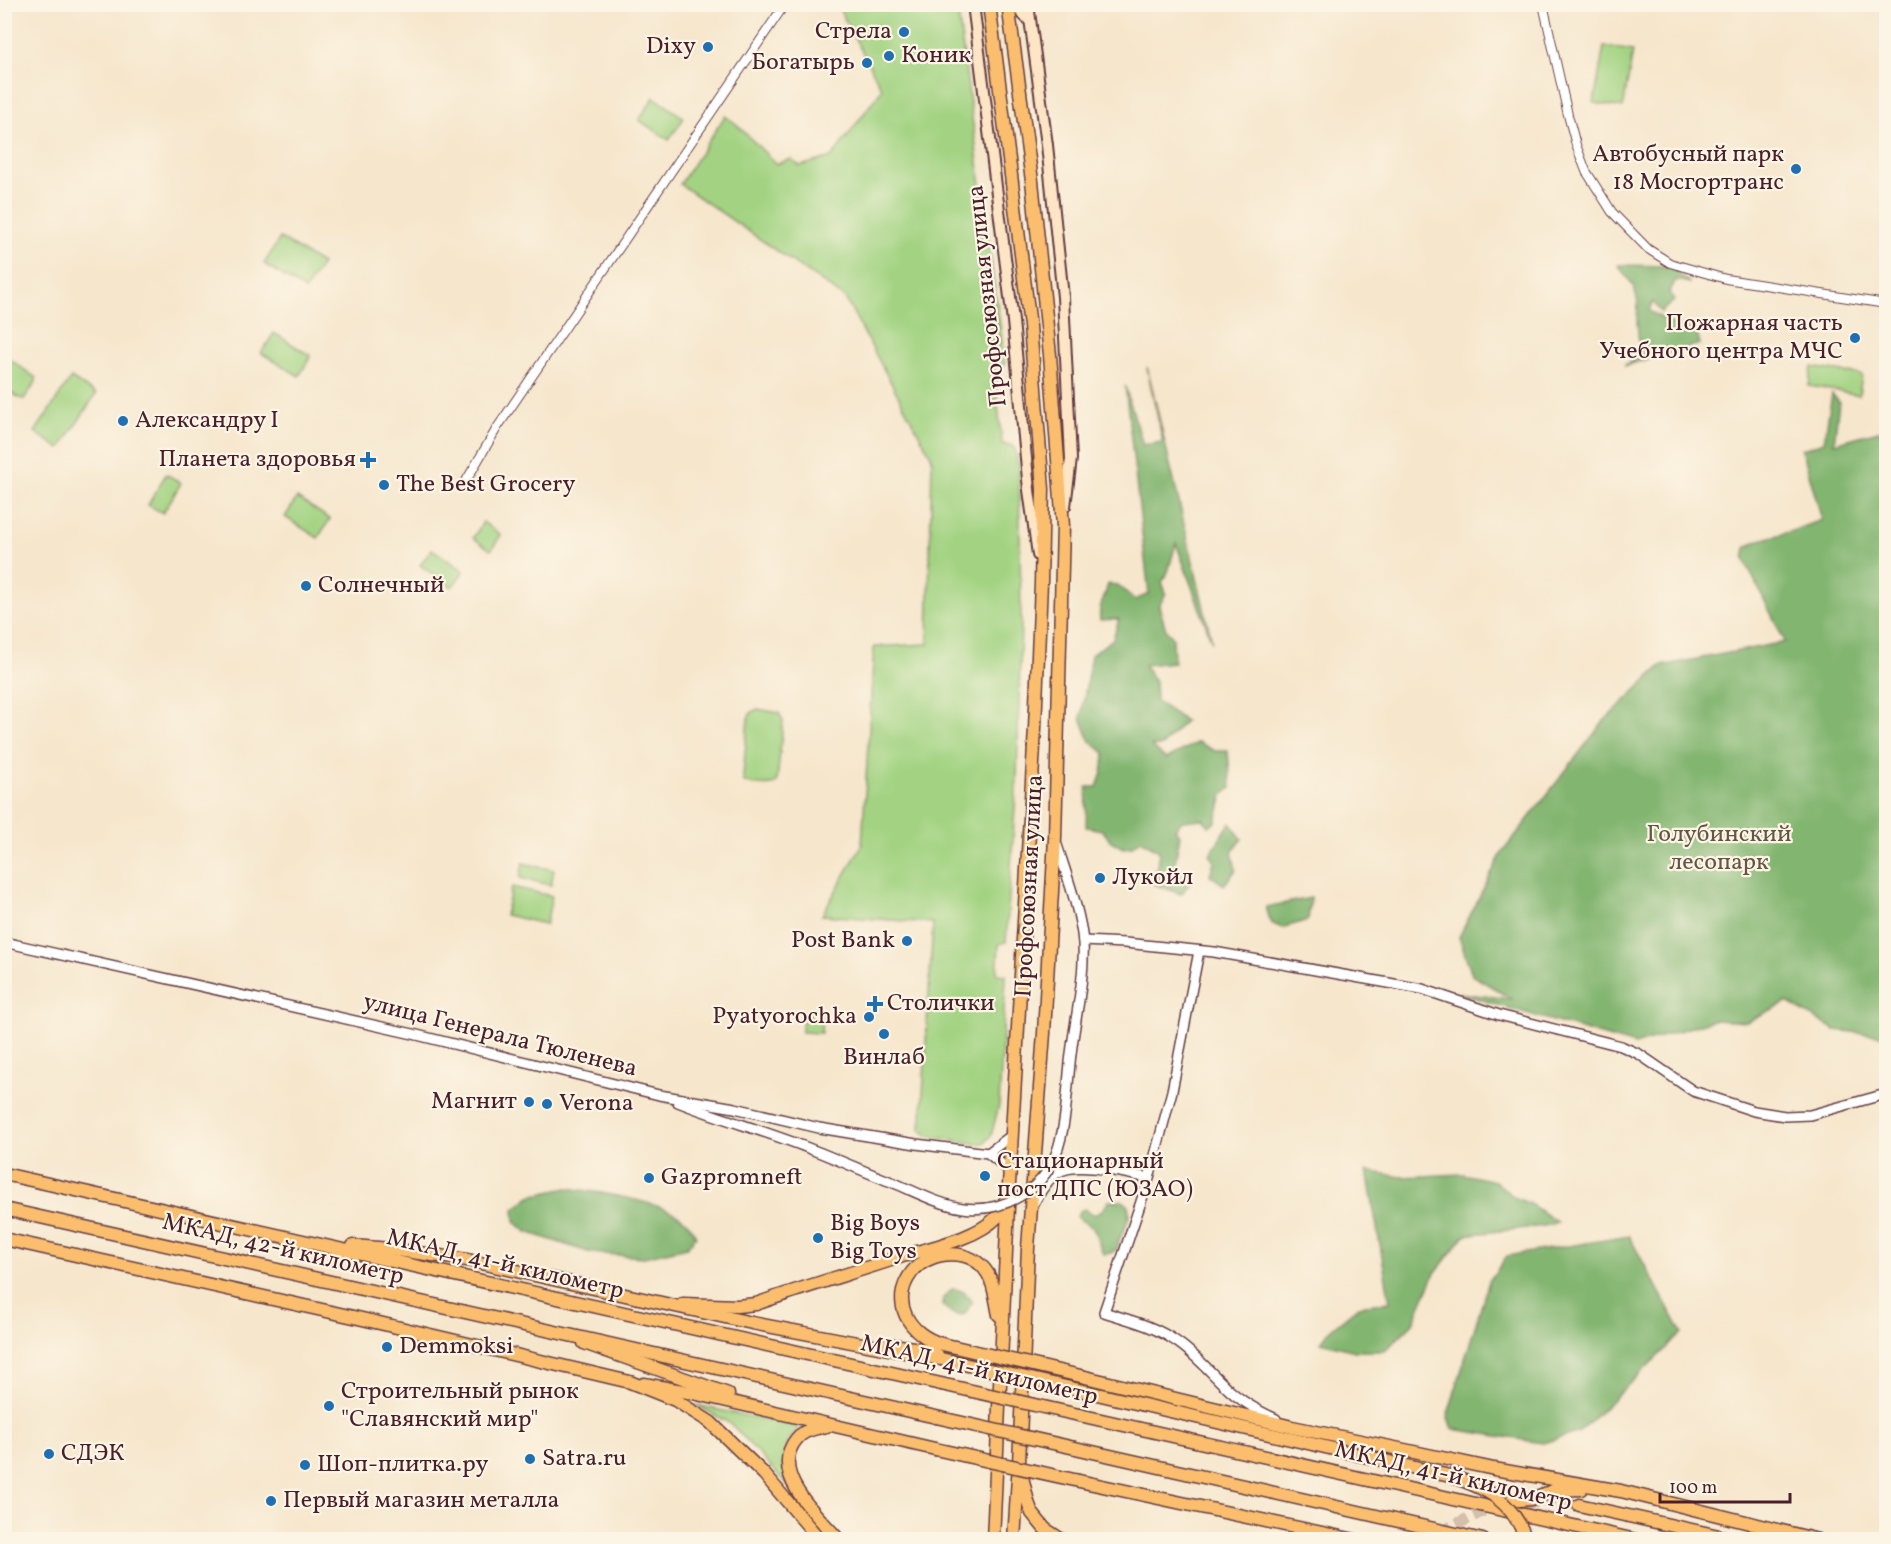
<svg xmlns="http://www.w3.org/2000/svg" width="1891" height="1544" viewBox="0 0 1891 1544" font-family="Vollkorn,serif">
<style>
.green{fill:#a3d382;stroke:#767956;stroke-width:1.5}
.forest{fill:#82b570;stroke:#666a4e;stroke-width:1.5}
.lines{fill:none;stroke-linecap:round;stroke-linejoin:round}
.trunk-tunnel{stroke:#d4beac;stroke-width:12;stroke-dasharray:12 6;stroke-linecap:butt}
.minor-casing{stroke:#643d43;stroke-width:10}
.tertiary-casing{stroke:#643d43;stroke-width:12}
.secondary-casing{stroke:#643d43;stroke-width:14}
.primary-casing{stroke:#643d43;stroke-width:15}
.trunk-casing{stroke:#643d43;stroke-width:15}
.minor{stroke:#fff;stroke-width:8}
.tertiary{stroke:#fff;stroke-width:9}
.secondary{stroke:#fde5c5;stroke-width:10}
.primary{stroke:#fabe6e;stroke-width:12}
.trunk{stroke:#fabe6e;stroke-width:12}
.tertiary-bridge-casing{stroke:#643d43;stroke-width:12;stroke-linecap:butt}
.primary-bridge-casing{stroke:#643d43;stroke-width:15;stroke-linecap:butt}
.trunk-bridge-casing{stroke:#643d43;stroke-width:15;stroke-linecap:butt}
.tertiary-bridge{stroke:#fff;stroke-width:9}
.primary-bridge{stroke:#fabe6e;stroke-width:12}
.trunk-bridge{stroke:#fabe6e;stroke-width:12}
.poi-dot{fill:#1f6fb2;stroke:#fcf5e5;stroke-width:2}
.labels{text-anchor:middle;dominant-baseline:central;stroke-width:4.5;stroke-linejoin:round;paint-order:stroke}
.poi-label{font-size:24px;fill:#4a1f2b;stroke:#fcf5e5;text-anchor:start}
.street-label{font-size:24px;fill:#4a1f2b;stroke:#fcf5e5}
.park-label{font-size:24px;fill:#655545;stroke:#fcf5e5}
</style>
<rect width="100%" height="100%" fill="#fcf5e5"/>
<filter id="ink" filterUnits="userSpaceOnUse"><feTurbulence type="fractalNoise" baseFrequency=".0167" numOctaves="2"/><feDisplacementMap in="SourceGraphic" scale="12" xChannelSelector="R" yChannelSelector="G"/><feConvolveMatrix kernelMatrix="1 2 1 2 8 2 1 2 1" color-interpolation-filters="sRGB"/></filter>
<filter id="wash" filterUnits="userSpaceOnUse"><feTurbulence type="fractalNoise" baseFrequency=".008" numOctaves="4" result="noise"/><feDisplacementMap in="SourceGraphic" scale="24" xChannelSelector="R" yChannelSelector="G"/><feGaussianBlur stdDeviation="1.35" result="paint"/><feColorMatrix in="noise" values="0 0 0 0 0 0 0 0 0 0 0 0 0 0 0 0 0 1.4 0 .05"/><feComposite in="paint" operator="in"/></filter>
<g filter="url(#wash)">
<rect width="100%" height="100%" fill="#f6e6cc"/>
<g class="green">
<path d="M837,5H957L1005,365L994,367L1002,444L1014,446L1019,467L1021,622L1017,777L1006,942L999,944L997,974L1006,975L999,1105L991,1136L985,1142L978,1144L928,1136L921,1130L933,923L822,915L862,845L874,647L928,644L932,458L845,298L680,184L725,116L735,123L776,164L791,159L800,166L832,157L882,89Z"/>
<path d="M1604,46L1633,51L1623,108L1594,103Z"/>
<path d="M654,97L684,118L669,140L639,120Z"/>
<path d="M280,238L322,264L305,290L264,264Z"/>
<path d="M274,333L311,356L299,376L261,353Z"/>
<path d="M5,356L36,378V382L24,399L19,398L5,388Z"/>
<path d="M1812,367L1862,375L1859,395L1809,386Z"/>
<path d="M71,378L96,394L60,449L35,432Z"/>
<path d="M166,474L181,483L163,513L148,505Z"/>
<path d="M297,498L330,519L318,538L285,517Z"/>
<path d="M483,522L501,535L491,550L473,538Z"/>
<path d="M432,549L464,571L452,587L420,565Z"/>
<path d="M757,709L779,713L783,721L777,781L775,784C766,787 751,785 743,781V776L748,719L750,714Z"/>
<path d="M523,863L554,870L551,885L520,878Z"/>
<path d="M512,887L552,896L546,924L505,915Z"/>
<path d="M803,1012L822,1013L821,1033L802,1032Z"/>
<path d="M696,1405L799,1427C781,1447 778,1465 791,1489L731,1424Z"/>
</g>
<g class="forest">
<path d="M1618,265L1668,266L1690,283L1676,280L1669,293L1675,300L1661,312L1653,302L1649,311L1673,324L1696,330L1700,344L1624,366L1640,356L1637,321L1638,302L1633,285Z"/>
<path d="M1147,367L1212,642L1176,543L1168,572L1162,582L1166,593L1159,606L1166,630L1173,638L1174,662L1144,665L1155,682L1156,701L1185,721L1162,746H1152L1166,759L1198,742L1215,751H1228L1231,788L1223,795L1216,822L1209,826L1203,819L1182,821L1175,829L1180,835L1174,868L1189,884L1181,894L1146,881L1156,873L1159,851L1141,840L1131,847L1123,848L1111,841L1102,830L1086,827L1087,787H1097L1102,773L1105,753L1090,741L1081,718L1091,655L1113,639L1119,619L1100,620C1098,605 1105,598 1108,584L1118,585L1135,600L1149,594L1125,386L1143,445L1163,442Z"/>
<path d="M1832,394L1839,402L1834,443L1886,429V1036L1835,1030L1787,1002L1747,1022L1713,1020L1635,1045L1458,993L1512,999L1472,975L1459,937L1502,853L1604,721L1661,666L1785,642L1744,559L1746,548L1757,541L1792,531L1822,520L1802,449L1824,442Z"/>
<path d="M1230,823L1242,839L1232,852L1236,870L1224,885L1210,875L1214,861L1210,854Z"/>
<path d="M1311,898L1308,920L1282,928L1271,923L1266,907Z"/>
<path d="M1367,1171L1401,1177L1462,1174L1495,1181L1514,1197L1530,1204L1558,1223L1544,1226L1465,1235L1435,1273L1413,1323L1385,1351H1355L1321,1342L1330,1330L1359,1306L1390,1302Z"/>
<path d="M567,1188C597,1192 663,1201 685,1220C690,1224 693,1231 696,1236L687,1247L644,1257L591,1253L527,1232L515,1222L514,1209L530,1196Z"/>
<path d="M1109,1201H1123L1128,1205C1133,1223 1119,1232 1117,1249L1111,1253L1104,1254C1098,1247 1099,1238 1094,1230C1090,1223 1082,1223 1077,1217L1079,1211L1085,1209C1096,1220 1103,1211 1109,1201Z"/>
<path d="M1629,1236L1682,1333L1579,1432L1543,1443L1453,1429L1448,1414L1489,1281L1507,1256Z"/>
<path d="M952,1289C961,1289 968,1294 972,1302L965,1314C954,1317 950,1312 942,1305L943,1298Z"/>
</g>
</g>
<g filter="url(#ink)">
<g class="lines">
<g class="trunk-tunnel">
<path d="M1526,1502H1553L1579,1505"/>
<path d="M1425,1540L1479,1513L1497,1508"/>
</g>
<g class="minor-casing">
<g id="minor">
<path d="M1543,4L1568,115L1576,145L1586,171L1612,212L1648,249L1670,263L1726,279L1886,304"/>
<path d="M463,486L497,428L785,4"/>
</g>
</g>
<g class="tertiary-casing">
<g id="tertiary">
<path d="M1057,845C1066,873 1081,914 1083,943C1085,979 1075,1019 1071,1054"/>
<path d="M1083,941L1125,943L1214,952L1422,989L1499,1015L1621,1046L1639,1054L1693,1091L1754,1111L1785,1116L1810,1115L1886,1094"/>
<path d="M4,942L413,1034L659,1095L735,1108L819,1128L916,1144L988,1153L1010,1171"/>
<path d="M1199,951L1172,1091L1149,1178L1104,1312C1129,1320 1155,1326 1177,1342C1195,1354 1209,1371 1225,1386C1240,1401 1257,1410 1276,1419"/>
<path d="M678,1102C721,1119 765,1131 808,1148C837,1159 865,1172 894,1183"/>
<path d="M988,1153L1012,1135"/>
<path d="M1032,1206C1039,1195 1046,1180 1057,1173C1077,1160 1126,1174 1149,1178"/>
</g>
</g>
<g class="secondary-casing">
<g id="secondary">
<path d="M973,4L1013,321L1029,490L1038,555"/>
<path d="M1013,4L1030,21"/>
<path d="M1028,4L1047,145L1063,297L1071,459L1065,506"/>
</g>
</g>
<g class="primary-casing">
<g id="primary">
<path d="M1008,4L1032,181L1050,355L1063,526L1055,838L1044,1033L1028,1248L1019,1464L1028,1502L1032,1513L1045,1529L1062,1540"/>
<path d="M683,1304L737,1306L756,1304C804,1287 852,1273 900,1257C929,1248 976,1239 997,1217C1002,1213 1003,1207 1005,1201"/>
<path d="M584,1343L728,1394"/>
<path d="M886,1344L941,1352"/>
<path d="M942,1344C909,1335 889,1302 912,1272C931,1249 972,1247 988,1274C995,1286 996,1302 999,1315"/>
<path d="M1085,1377L1292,1427L1395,1448L1494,1469L1621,1491L1818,1540"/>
<path d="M644,1384L693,1393L935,1449"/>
<path d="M827,1426C809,1429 797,1432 790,1450C778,1482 819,1517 839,1540"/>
<path d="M1079,1481L1355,1540"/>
<path d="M1495,1502L1531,1499L1555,1490L1581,1489"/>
<path d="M993,1540L1009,1185L1035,728L1041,583L1043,489L1030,326L1012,183"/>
<path d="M1014,1540L1018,1477"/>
</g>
</g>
<g class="trunk-casing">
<g id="trunk">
<path d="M4,1174L941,1384"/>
<path d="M4,1209L936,1417"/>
<path d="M4,1239L358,1318L630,1382L675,1400L710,1422L764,1474L820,1540"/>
<path d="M353,1246L391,1249L467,1260L752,1323L941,1359"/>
<path d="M1084,1391L1450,1476"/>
<path d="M1079,1415L1636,1540"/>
<path d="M1075,1448L1483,1540"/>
<path d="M1579,1505L1737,1540"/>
</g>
</g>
<use href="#minor" class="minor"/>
<use href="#tertiary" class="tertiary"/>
<use href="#secondary" class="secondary"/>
<use href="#primary" class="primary"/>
<use href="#trunk" class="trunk"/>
<g class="tertiary-bridge-casing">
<path id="tertiary-bridge" d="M894,1183C916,1192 940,1205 963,1208C1001,1213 1042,1192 1056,1154C1067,1125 1067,1086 1071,1054"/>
</g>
<g class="primary-bridge-casing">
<g id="primary-bridge">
<path d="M989,4L1012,183"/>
<path d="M942,1344L1085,1377"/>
<path d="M935,1449L1079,1481"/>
</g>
</g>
<g class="trunk-bridge-casing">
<g id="trunk-bridge">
<path d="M941,1359L1084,1391"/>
<path d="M941,1384L1079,1415"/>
<path d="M936,1417L1075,1448"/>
<path d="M1450,1476C1487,1488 1513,1501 1526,1540"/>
</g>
</g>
<use href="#tertiary-bridge" class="tertiary-bridge"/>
<use href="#primary-bridge" class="primary-bridge"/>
<use href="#trunk-bridge" class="trunk-bridge"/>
</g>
</g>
<g class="poi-dot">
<circle cx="904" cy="32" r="6"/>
<circle cx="708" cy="47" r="6"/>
<circle cx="889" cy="56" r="6"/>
<circle cx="867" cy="63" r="6"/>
<circle cx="1796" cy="169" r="6"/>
<circle cx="1855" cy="338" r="6"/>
<circle cx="123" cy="421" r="6"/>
<path d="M365 451h6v6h6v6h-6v6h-6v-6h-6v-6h6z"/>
<circle cx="384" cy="485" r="6"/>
<circle cx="306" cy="586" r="6"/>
<circle cx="1100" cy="878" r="6"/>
<circle cx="907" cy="941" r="6"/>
<path d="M872 995h6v6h6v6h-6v6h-6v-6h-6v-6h6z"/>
<circle cx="869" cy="1017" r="6"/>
<circle cx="884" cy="1034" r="6"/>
<circle cx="529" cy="1102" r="6"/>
<circle cx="547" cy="1104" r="6"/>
<circle cx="985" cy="1176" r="6"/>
<circle cx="649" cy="1178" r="6"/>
<circle cx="818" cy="1238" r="6"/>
<circle cx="387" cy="1347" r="6"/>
<circle cx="329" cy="1406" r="6"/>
<circle cx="49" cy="1454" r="6"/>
<circle cx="530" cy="1459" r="6"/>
<circle cx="305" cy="1465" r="6"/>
<circle cx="271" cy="1501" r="6"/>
</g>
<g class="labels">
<g class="poi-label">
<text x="892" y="32" text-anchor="end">Стрела</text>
<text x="696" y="47" text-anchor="end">Dixy</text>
<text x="901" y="56">Коник</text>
<text x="855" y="63" text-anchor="end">Богатырь</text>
<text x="1784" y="155" text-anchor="end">Автобусный парк<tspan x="1784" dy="28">18 Мосгортранс</tspan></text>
<text x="1843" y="324" text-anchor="end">Пожарная часть<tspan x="1843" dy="28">Учебного центра МЧС</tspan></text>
<text x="135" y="421">Александру I</text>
<text x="356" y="460" text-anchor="end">Планета здоровья</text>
<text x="396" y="485">The Best Grocery</text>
<text x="318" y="586">Солнечный</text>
<text x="1112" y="878">Лукойл</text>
<text x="895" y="941" text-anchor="end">Post Bank</text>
<text x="887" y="1004">Столички</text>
<text x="857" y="1017" text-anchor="end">Pyatyorochka</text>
<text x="884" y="1058" text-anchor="middle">Винлаб</text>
<text x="517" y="1102" text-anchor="end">Магнит</text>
<text x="559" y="1104">Verona</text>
<text x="997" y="1162">Стационарный<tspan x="997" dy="28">пост ДПС (ЮЗАО)</tspan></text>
<text x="661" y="1178">Gazpromneft</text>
<text x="830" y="1224">Big Boys<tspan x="830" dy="28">Big Toys</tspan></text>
<text x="399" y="1347">Demmoksi</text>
<text x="341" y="1392">Строительный рынок<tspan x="341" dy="28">"Славянский мир"</tspan></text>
<text x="61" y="1454">СДЭК</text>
<text x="542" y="1459">Satra.ru</text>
<text x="317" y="1465">Шоп-плитка.ру</text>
<text x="283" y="1501">Первый магазин металла</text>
</g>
<g class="street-label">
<text transform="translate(988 296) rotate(-96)">Профсоюзная улица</text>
<text transform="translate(1030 886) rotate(-87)">Профсоюзная улица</text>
<text transform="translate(500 1036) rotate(14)">улица Генерала Тюленева</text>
<text transform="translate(283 1250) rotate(13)">МКАД, 42-й километр</text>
<text transform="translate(505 1265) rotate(13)">МКАД, 41-й километр</text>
<text transform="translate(979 1371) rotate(13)">МКАД, 41-й километр</text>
<text transform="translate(1453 1477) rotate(13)">МКАД, 41-й километр</text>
</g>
<g class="park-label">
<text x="1719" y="835">Голубинский<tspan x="1719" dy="28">лесопарк</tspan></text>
</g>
</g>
<rect width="1891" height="1544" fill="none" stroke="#fcf5e5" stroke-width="24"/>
<path d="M1660 1493v9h130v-9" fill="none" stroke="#4a1f2b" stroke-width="3"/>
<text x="1669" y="1493" font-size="18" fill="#4a1f2b" stroke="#fcf5e5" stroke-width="4.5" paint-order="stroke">100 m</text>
</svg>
